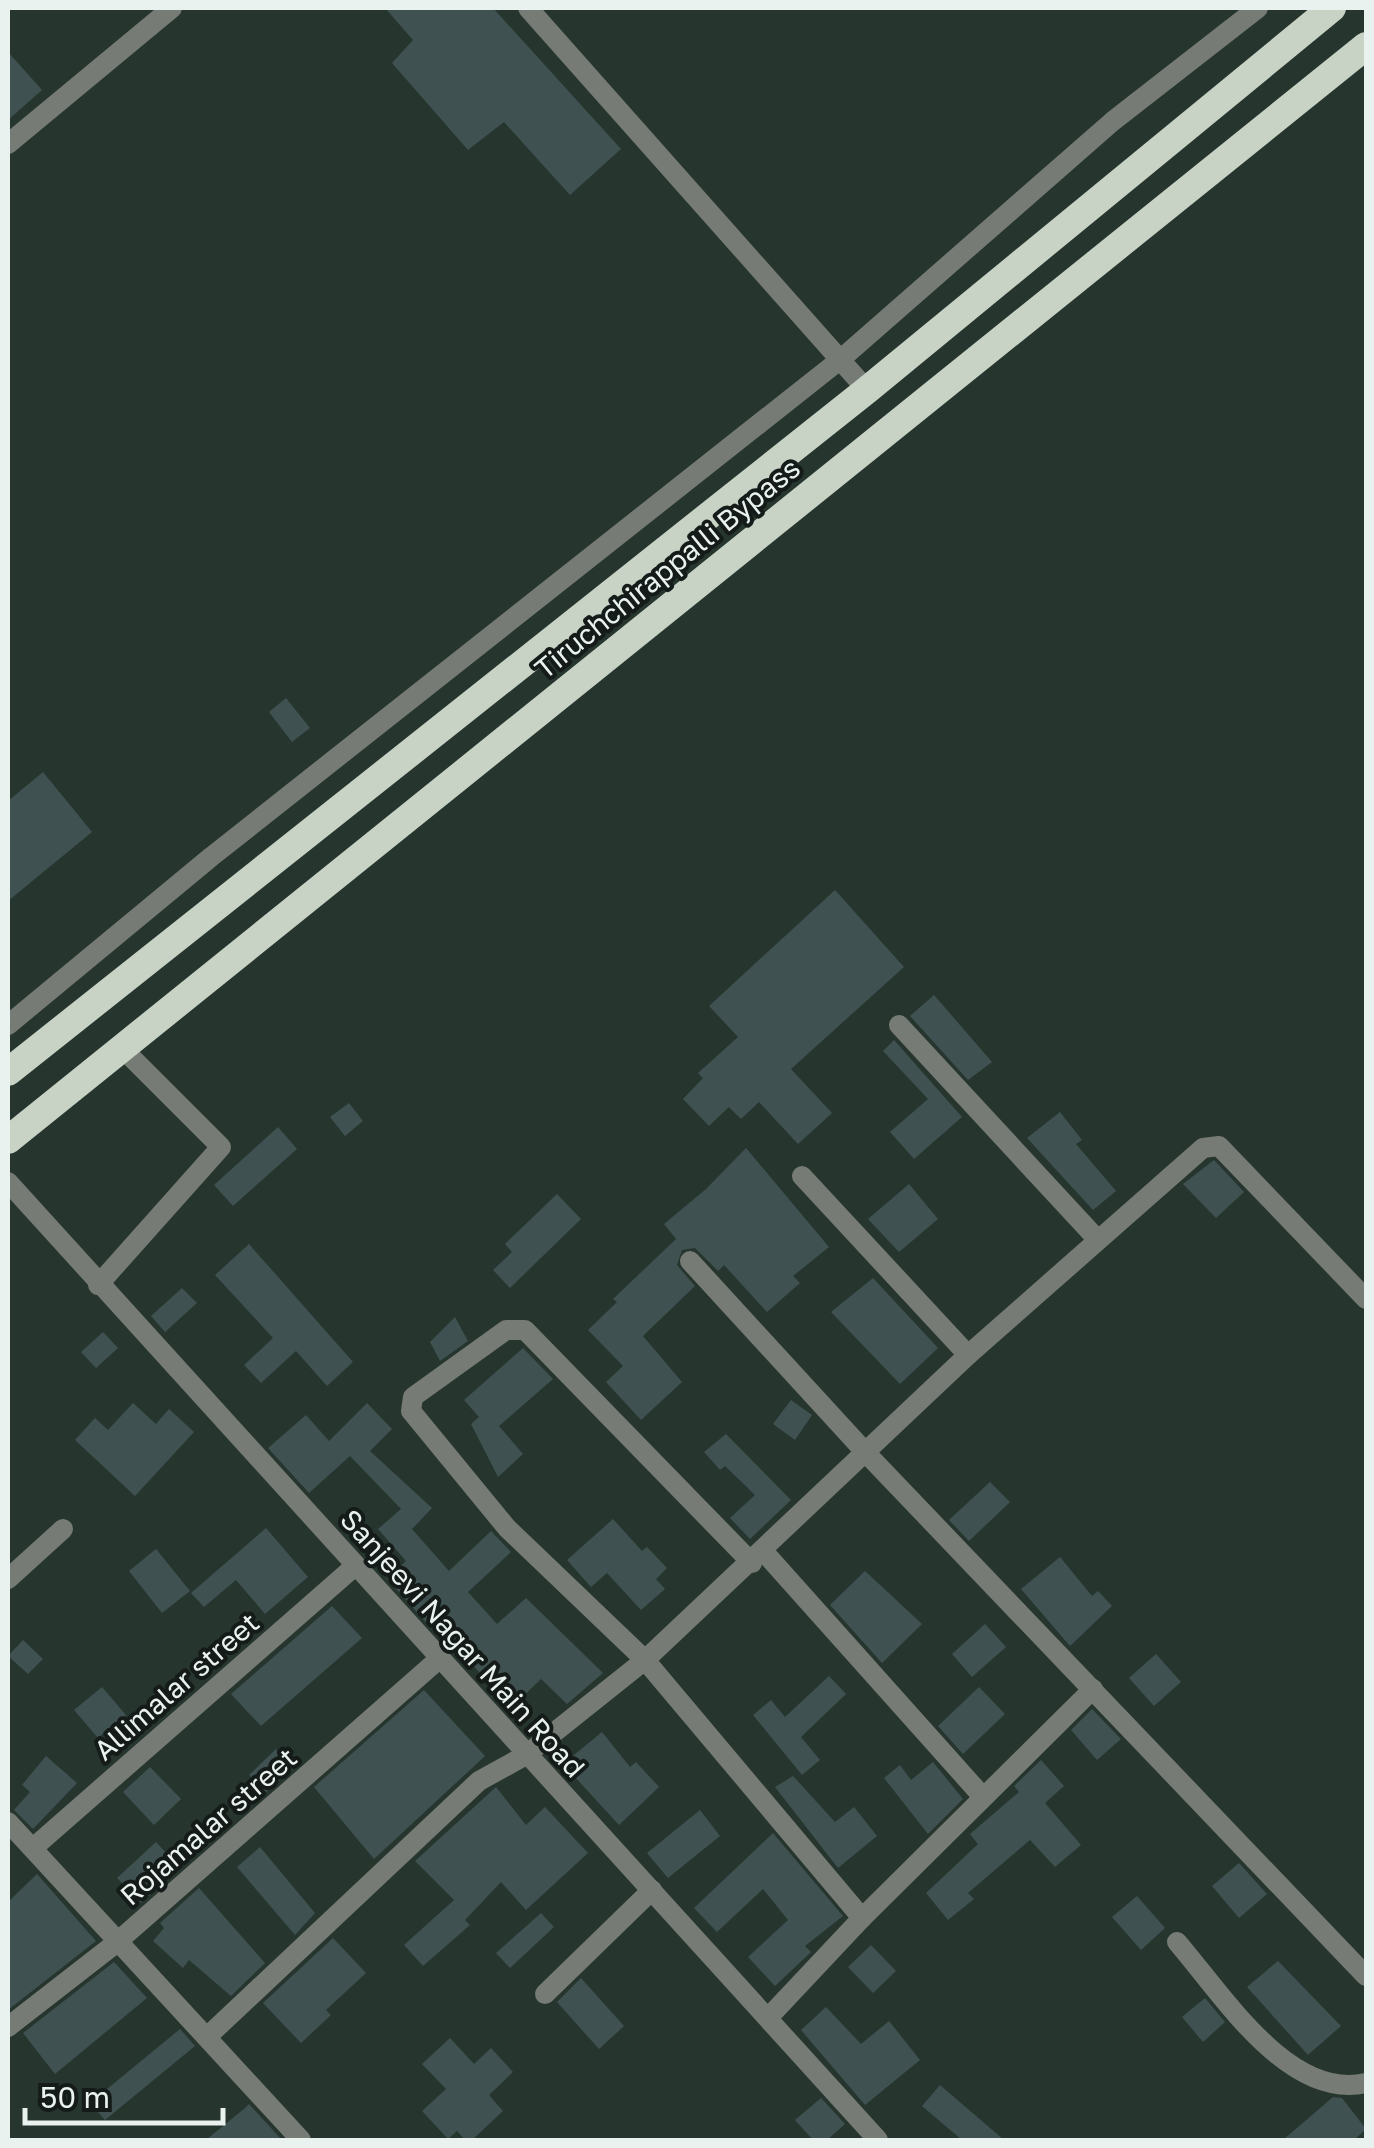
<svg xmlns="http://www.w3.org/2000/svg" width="1374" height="2148" viewBox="0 0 1374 2148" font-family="'Golos Text',sans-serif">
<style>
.building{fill:#3f5251}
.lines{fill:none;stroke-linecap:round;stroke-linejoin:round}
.minor{stroke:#767b75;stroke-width:20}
.tertiary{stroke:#767b75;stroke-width:20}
.trunk{stroke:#c8d3c6;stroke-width:28}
.labels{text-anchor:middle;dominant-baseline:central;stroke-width:8;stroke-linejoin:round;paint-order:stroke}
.street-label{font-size:28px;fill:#e9f2ee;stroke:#141b18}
</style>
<rect width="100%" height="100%" fill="#26352e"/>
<g class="building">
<path d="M385,8H493L621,149L570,195L504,122L468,150L392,63L413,40Z"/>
<path d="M8,52L42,90L8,120Z"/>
<path d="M286,698L310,728L292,742L269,712Z"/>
<path d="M43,772L92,832L8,901V801Z"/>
<path d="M835,890L904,967L791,1069L832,1113L798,1144L759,1102L741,1119L729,1107L709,1126L683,1099L703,1078L698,1073L738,1037L709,1006Z"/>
<path d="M934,995L992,1062L968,1080L910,1016Z"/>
<path d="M894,1040L962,1117L914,1159L890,1132L928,1099L883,1051Z"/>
<path d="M349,1103L363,1121L345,1136L330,1117Z"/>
<path d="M1060,1112L1082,1140L1076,1144L1116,1191L1093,1210L1027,1138Z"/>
<path d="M278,1127L297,1149L233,1206L214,1185Z"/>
<path d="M746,1148L829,1247L793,1276L800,1283L767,1312L724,1265L718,1271L695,1248L682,1250L677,1265L695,1286L643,1336L682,1382L641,1420L606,1382L623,1366L588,1330L617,1302L613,1299L676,1239L664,1224L706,1189Z"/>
<path d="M1214,1160L1244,1192L1216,1218L1183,1184Z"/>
<path d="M909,1184L938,1219L899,1252L868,1219Z"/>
<path d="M557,1194L581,1219L510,1288L493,1270L512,1252L505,1244Z"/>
<path d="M249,1244L353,1362L327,1386L296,1351L261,1383L244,1365L273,1338L215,1275Z"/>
<path d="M873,1278L938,1348L900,1384L831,1312Z"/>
<path d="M182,1288L197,1303L165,1332L151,1316Z"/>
<path d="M455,1317L468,1341L440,1361L430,1342Z"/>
<path d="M103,1332L118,1348L96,1368L81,1352Z"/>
<path d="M523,1348L553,1379L499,1426L523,1454L498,1477L471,1424L479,1417L464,1400Z"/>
<path d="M791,1400L812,1415L795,1440L773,1424Z"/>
<path d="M133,1403L156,1424L169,1409L194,1432L135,1496L75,1440L95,1418L108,1430Z"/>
<path d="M367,1403L392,1429L370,1451L432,1508L412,1529L449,1571L491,1531L511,1552L468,1592L497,1624L526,1598L603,1673L567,1704L541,1679L511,1708L439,1627L434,1631L387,1579L406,1561L378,1529L401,1509L350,1456L309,1493L268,1448L306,1415L329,1441Z"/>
<path d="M726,1434L791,1500L750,1539L730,1518L755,1495L725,1466L720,1470L704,1452Z"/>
<path d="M990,1482L1010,1502L969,1541L949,1520Z"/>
<path d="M613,1519L642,1551L647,1547L667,1568L656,1579L665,1589L641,1610L607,1573L591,1587L567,1560Z"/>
<path d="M266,1528L308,1577L265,1614L236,1580L204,1607L191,1593Z"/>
<path d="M156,1549L190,1591L162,1613L129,1571Z"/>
<path d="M1060,1557L1092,1596L1098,1591L1112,1606L1070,1646L1021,1589Z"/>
<path d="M865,1571L922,1624L882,1663L830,1605Z"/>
<path d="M332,1606L362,1638L261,1726L231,1694Z"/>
<path d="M985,1624L1006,1647L972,1677L952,1654Z"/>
<path d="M23,1640L43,1659L28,1674L8,1656Z"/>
<path d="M1156,1654L1181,1682L1154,1706L1129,1678Z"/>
<path d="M829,1676L846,1694L801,1737L820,1760L802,1775L753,1715L771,1700L785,1717Z"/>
<path d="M102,1687L126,1715L98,1738L74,1710Z"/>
<path d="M979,1687L1005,1714L963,1754L938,1726Z"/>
<path d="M424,1690L485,1756L374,1859L314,1787Z"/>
<path d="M1092,1709L1121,1739L1097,1760L1071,1730Z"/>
<path d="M602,1732L630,1767L636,1762L659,1787L619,1825L563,1764Z"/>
<path d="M276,1749L294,1768L266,1792L249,1775Z"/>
<path d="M46,1756L77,1783L33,1829L14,1810L30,1792L22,1785Z"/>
<path d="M1041,1760L1064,1786L1045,1803L1081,1845L1055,1867L1030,1840L968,1893L974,1899L948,1920L926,1893L978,1844L970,1834L1019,1792L1014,1786Z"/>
<path d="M933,1762L963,1799L928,1834L884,1778L900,1765L911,1780Z"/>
<path d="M150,1767L181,1799L154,1825L123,1792Z"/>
<path d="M793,1776L835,1822L854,1807L877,1836L838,1868L775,1787Z"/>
<path d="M496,1787L526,1825L545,1807L588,1853L526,1910L501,1882L465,1920L470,1925L423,1966L404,1945L454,1900L415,1861Z"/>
<path d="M700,1810L720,1836L668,1878L647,1853Z"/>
<path d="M773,1833L843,1916L805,1946L811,1952L775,1986L748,1957L788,1920L763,1889L717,1932L694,1908Z"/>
<path d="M156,1842L180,1868L141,1903L117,1878Z"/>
<path d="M260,1847L315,1913L295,1935L237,1867Z"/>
<path d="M1239,1863L1267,1894L1239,1918L1212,1886Z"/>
<path d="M37,1874L96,1941L8,2010V1902Z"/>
<path d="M199,1888L265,1963L231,1996L189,1960L183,1968L153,1941L164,1928L160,1923Z"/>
<path d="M1137,1896L1165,1928L1141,1950L1112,1917Z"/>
<path d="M541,1913L554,1927L510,1968L496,1953Z"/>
<path d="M333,1938L366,1973L326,2010L331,2015L301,2043L263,2003Z"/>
<path d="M871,1945L896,1971L873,1993L848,1967Z"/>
<path d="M1278,1961L1341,2026L1308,2055L1247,1987Z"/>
<path d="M114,1962L147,1998L55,2074L23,2033Z"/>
<path d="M581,1978L624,2026L599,2049L557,2002Z"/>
<path d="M1205,1998L1225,2022L1203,2042L1182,2017Z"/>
<path d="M826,2007L861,2044L889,2021L920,2060L865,2105L801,2030Z"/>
<path d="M180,2029L195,2046L105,2120L90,2103Z"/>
<path d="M450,2038L474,2064L491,2048L513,2072L489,2095L503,2111L472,2140H465L457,2131L448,2139L422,2111L446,2089L422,2064Z"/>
<path d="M940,2085L1004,2140H962L922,2106Z"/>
<path d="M1333,2097L1342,2098L1366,2129L1354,2140H1283Z"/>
<path d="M821,2098L845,2124L827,2140H813L795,2120Z"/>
<path d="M249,2104L282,2140H206L245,2108Z"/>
</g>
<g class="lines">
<g class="minor">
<path d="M528,8L867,390"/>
<path d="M8,144L172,8"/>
<path d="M8,1025L211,857L841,359L1113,121L1258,8"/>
<path d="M899,1025L1098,1240"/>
<path d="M802,1176L968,1355"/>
<path d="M690,1261L867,1454L1366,1976"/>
<path d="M98,1285L221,1147L123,1049"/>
<path d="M764,1552L983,1797"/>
<path d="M752,1563L525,1330H506L413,1397L411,1411L507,1528L645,1660L862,1918"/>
<path d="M8,1579L63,1529"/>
<path d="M8,1822L301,2140"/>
<path d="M33,1848L355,1566"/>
<path d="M1177,1942C1222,1994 1289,2101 1366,2083"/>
<path d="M545,1994L652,1890"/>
<path d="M768,2018L862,1918L1093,1689"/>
<path d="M8,2027L116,1943L439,1659"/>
<path d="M209,2035L479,1781L526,1755L645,1660L968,1355L1203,1148L1219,1146L1366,1299"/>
</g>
<path class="tertiary" d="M8,1182L878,2140"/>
<g class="trunk">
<path d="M8,1072L867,390L1332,8"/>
<path d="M8,1140L1366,46"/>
</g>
</g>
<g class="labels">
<g class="street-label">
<text transform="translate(667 568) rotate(-39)">Tiruchchirappalli Bypass</text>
<text transform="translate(463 1643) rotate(48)">Sanjeevi Nagar Main Road</text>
<text transform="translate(176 1686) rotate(-41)">Allimalar street</text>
<text transform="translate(208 1826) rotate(-41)">Rojamalar street</text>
</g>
</g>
<rect width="1374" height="2148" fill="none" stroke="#e9f2ee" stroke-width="20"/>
<path d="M25 2108v15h198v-15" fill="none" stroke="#e9f2ee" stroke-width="5"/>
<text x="40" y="2108" font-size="30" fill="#e9f2ee" stroke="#141b18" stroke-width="8" paint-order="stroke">50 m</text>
</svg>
